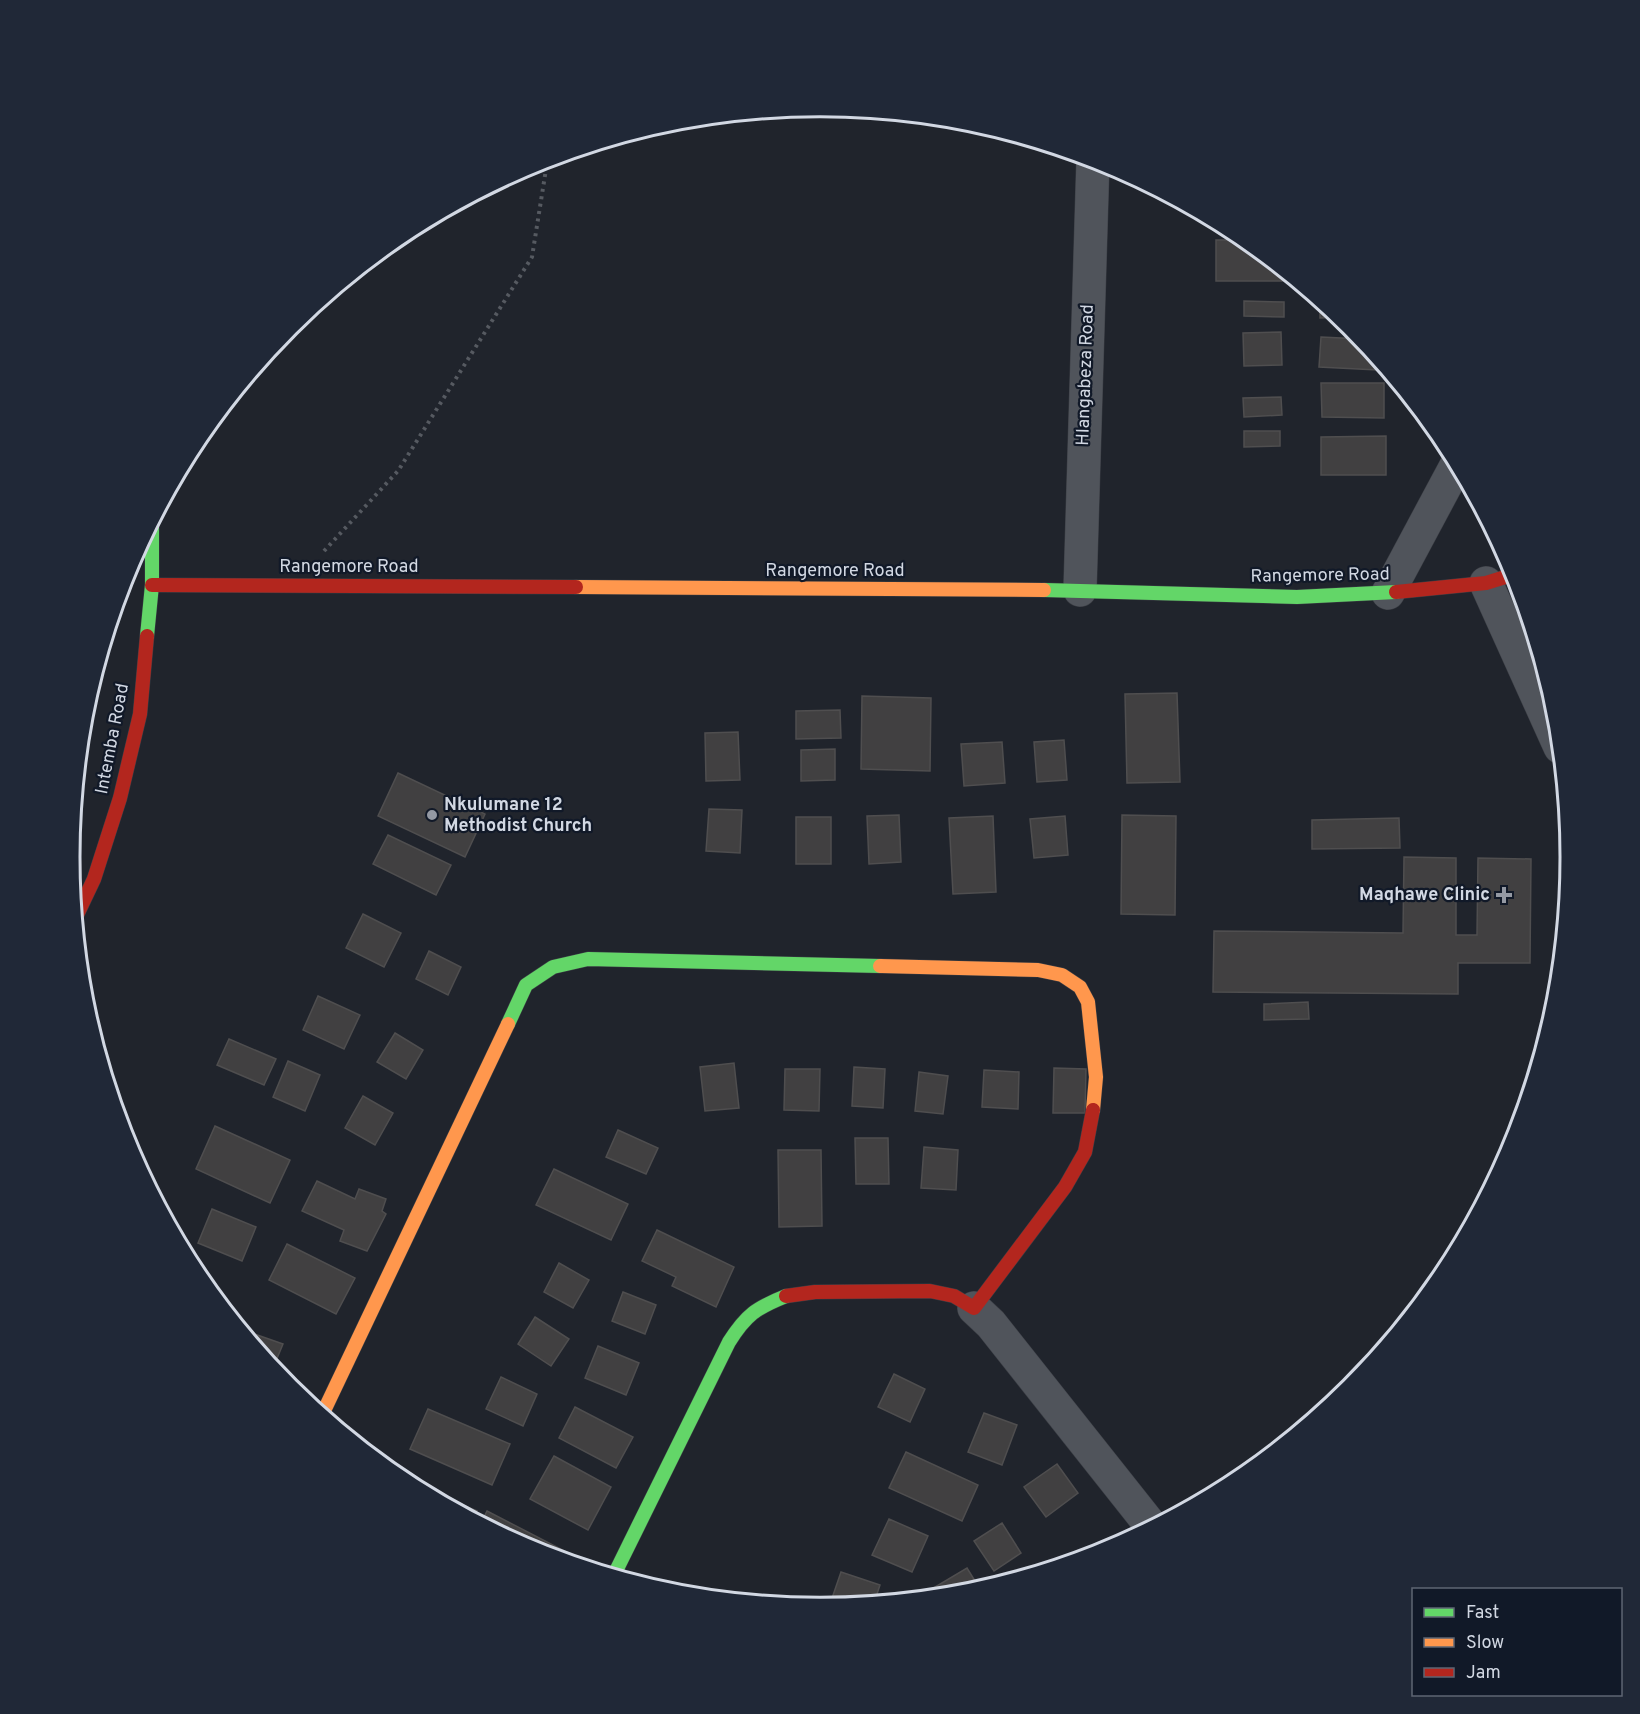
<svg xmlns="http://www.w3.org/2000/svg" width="1640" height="1714" viewBox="0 0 1640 1714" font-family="Overpass,sans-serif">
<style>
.building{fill:#414041;stroke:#4f4e4f;stroke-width:1.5}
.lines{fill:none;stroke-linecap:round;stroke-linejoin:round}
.street-casing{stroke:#3b3e45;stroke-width:34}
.fast-casing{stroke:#3b3e45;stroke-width:15}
.slow-casing{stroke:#3b3e45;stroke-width:15}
.jam-casing{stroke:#3b3e45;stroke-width:15}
.path{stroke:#565a61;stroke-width:4;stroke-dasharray:3 4.5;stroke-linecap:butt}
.street{stroke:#50545b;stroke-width:33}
.fast{stroke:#63d668;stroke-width:14}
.slow{stroke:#ff974d;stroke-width:14}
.jam{stroke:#b3261e;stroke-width:14}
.poi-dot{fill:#9499a3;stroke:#111928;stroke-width:2}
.labels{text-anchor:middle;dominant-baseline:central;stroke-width:4.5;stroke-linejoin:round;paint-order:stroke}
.street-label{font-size:18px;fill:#d2d8e3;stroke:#111928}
.poi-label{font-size:18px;font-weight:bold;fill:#d2d8e3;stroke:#111928;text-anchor:start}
.rim{fill:none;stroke:#d2d8e3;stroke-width:3}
</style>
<rect width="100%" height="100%" fill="#20242c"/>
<g class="building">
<path d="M1216,240H1246L1281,269L1282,281H1216Z"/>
<path d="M1244,301L1284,302V317L1244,316Z"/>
<path d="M1320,303H1323L1341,317L1320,318Z"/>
<path d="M1281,332L1282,365L1244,366L1243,333Z"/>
<path d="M1321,337L1362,339L1377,358V370L1319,367Z"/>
<path d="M1321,383H1384V418L1322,417Z"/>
<path d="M1281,397L1282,415L1244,417L1243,398Z"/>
<path d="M1244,431H1280V446L1244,447Z"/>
<path d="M1386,436V475H1321V437Z"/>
<path d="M1177,693L1180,782L1127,783L1125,694Z"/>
<path d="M862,696L931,698L930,771L861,769Z"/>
<path d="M840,710L841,738L796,739V711Z"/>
<path d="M738,732L740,780L706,781L705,733Z"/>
<path d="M1064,740L1067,780L1037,782L1034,742Z"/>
<path d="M1002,742L1005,783L964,786L961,744Z"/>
<path d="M835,749V780L801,781V750Z"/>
<path d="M398,773L485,814L465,857L378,816Z"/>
<path d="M709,809L742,810L740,853L706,851Z"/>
<path d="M899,815L901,862L869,864L867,816Z"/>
<path d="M1122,815L1176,816L1175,915L1121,914Z"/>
<path d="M993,816L996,892L953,894L949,818Z"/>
<path d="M1065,816L1068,855L1034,858L1030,819Z"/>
<rect x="796" y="817" width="35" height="47"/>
<path d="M1399,818L1400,848L1312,849V820Z"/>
<path d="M388,835L451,865L436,895L373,864Z"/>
<path d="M1404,857L1456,858V935H1477L1478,858L1531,859L1530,963H1458V994L1213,992L1214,931L1403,933Z"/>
<path d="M363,914L401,933L384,967L346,948Z"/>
<path d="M429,951L461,967L448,995L416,979Z"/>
<path d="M318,996L360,1015L344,1049L303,1030Z"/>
<path d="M1308,1002L1309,1019L1264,1020V1004Z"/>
<path d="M395,1033L423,1050L406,1079L377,1062Z"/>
<path d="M229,1039L276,1059L264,1085L217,1065Z"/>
<path d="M288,1061L320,1075L305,1111L273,1097Z"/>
<path d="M734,1063L739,1108L705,1111L700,1067Z"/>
<path d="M854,1067L885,1069L883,1108L852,1106Z"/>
<path d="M1054,1068L1086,1069L1085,1113H1053Z"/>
<path d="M785,1069H820L819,1111L784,1110Z"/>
<path d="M984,1070L1019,1072L1018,1109L982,1107Z"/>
<path d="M919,1072L948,1076L943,1114L915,1111Z"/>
<path d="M363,1096L393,1113L375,1145L345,1128Z"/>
<path d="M215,1126L290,1160L270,1203L196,1169Z"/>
<path d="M618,1130L658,1148L646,1174L606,1157Z"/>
<path d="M855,1138H888L889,1184H856Z"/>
<path d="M924,1147L958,1150L956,1190L921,1188Z"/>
<path d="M778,1150H821L822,1226L779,1227Z"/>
<path d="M554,1169L628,1204L611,1240L536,1205Z"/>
<path d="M317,1181L355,1199L359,1189L386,1199L382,1211L386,1214L367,1251L340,1241L344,1230L302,1211Z"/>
<path d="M212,1209L256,1227L242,1261L198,1243Z"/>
<path d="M657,1230L734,1267L716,1307L672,1286L676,1277L642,1261Z"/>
<path d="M287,1244L355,1278L336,1314L269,1280Z"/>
<path d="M559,1263L589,1280L573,1308L544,1292Z"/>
<path d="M623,1292L656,1305L645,1334L612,1321Z"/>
<path d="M535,1317L569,1339L551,1366L518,1344Z"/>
<path d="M243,1330L283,1344L273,1368L243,1331Z"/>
<path d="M598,1346L639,1363L626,1395L585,1378Z"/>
<path d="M894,1374L925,1389L910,1422L878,1407Z"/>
<path d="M501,1377L537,1394L523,1426L486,1409Z"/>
<path d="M575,1407L633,1437L616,1468L559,1438Z"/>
<path d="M428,1409L510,1444L492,1485L410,1449Z"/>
<path d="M984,1413L1017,1425L1002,1465L968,1452Z"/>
<path d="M906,1452L978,1485L962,1521L889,1488Z"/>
<path d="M554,1456L611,1487L588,1530L530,1499Z"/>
<path d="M1057,1464L1078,1493L1046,1517L1024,1487Z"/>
<path d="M438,1495L477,1511L474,1519L436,1499Z"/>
<path d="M487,1511L584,1561L582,1566L532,1551L481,1523Z"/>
<path d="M889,1519L928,1536L912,1572L872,1555Z"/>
<path d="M1002,1523L1021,1553L994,1571L974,1541Z"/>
<path d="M967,1568L980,1589L966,1594L935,1597L930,1590Z"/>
<path d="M841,1572L880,1585L874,1603L829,1607Z"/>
</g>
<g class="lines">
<g class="street-casing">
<g id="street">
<path d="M1486,583L1560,747"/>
<path d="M1080,590L1093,159"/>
<path d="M1388,593L1457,464"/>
<path d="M974,1308L991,1324L1152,1527"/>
</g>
</g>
<g class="fast-casing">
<g id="fast">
<path d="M1044,590L1297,597L1396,592"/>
<path d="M147,636L152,585V522"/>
<path d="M508,1024L526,985L553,967L588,959L880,966"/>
<path d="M614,1575L729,1342C746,1315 756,1308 786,1296"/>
</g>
</g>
<g class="slow-casing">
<g id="slow">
<path d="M576,587L1044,590"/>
<path d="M880,966L1038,970L1062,975L1080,987L1088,1002L1096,1077L1093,1110"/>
<path d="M322,1415L508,1024"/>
</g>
</g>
<g class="jam-casing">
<g id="jam">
<path d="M152,585L576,587"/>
<path d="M1396,592L1486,583L1515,574"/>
<path d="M75,919L94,879L120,798L140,714L147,636"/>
<path d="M786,1296L815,1292L930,1291L954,1296L974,1308L1065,1187L1085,1152L1093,1110"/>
</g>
</g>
<path class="path" d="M324,551L398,471L532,257L547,163L551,157"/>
<use href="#street" class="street"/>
<use href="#fast" class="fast"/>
<use href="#slow" class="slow"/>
<use href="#jam" class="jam"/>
</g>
<g class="poi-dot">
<circle cx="432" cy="815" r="6"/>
<path d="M1501 886h6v6h6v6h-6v6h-6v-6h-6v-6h6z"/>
</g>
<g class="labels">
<g class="street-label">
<text transform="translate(1086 375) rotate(-88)">Hlangabeza Road</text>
<text x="349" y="567">Rangemore Road</text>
<text x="835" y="571">Rangemore Road</text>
<text transform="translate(1320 576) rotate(-1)">Rangemore Road</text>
<text transform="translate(113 739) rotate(-79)">Intemba Road</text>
</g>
<g class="poi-label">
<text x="444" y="805">Nkulumane 12<tspan x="444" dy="21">Methodist Church</tspan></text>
<text x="1490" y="895" text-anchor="end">Maqhawe Clinic</text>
</g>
</g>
<path d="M0 0H1640V1714H0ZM80 857a740 740 0 1 1 1480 0a740 740 0 1 1-1480 0Z" fill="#202837" fill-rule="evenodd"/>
<path class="rim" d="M80 857a740 740 0 1 1 1480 0a740 740 0 1 1-1480 0Z"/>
<rect x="1412" y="1588" width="210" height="108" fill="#111928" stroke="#5e6573" stroke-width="1.5"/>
<rect x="1424" y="1608" width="30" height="9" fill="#63d668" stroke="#5e6573" stroke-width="1.5"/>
<text x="1466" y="1618" font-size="18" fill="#d2d8e3">Fast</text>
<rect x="1424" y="1638" width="30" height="9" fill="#ff974d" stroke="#5e6573" stroke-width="1.5"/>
<text x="1466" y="1648" font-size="18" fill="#d2d8e3">Slow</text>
<rect x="1424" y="1668" width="30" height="9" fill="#b3261e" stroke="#5e6573" stroke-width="1.5"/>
<text x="1466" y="1678" font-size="18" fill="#d2d8e3">Jam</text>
</svg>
